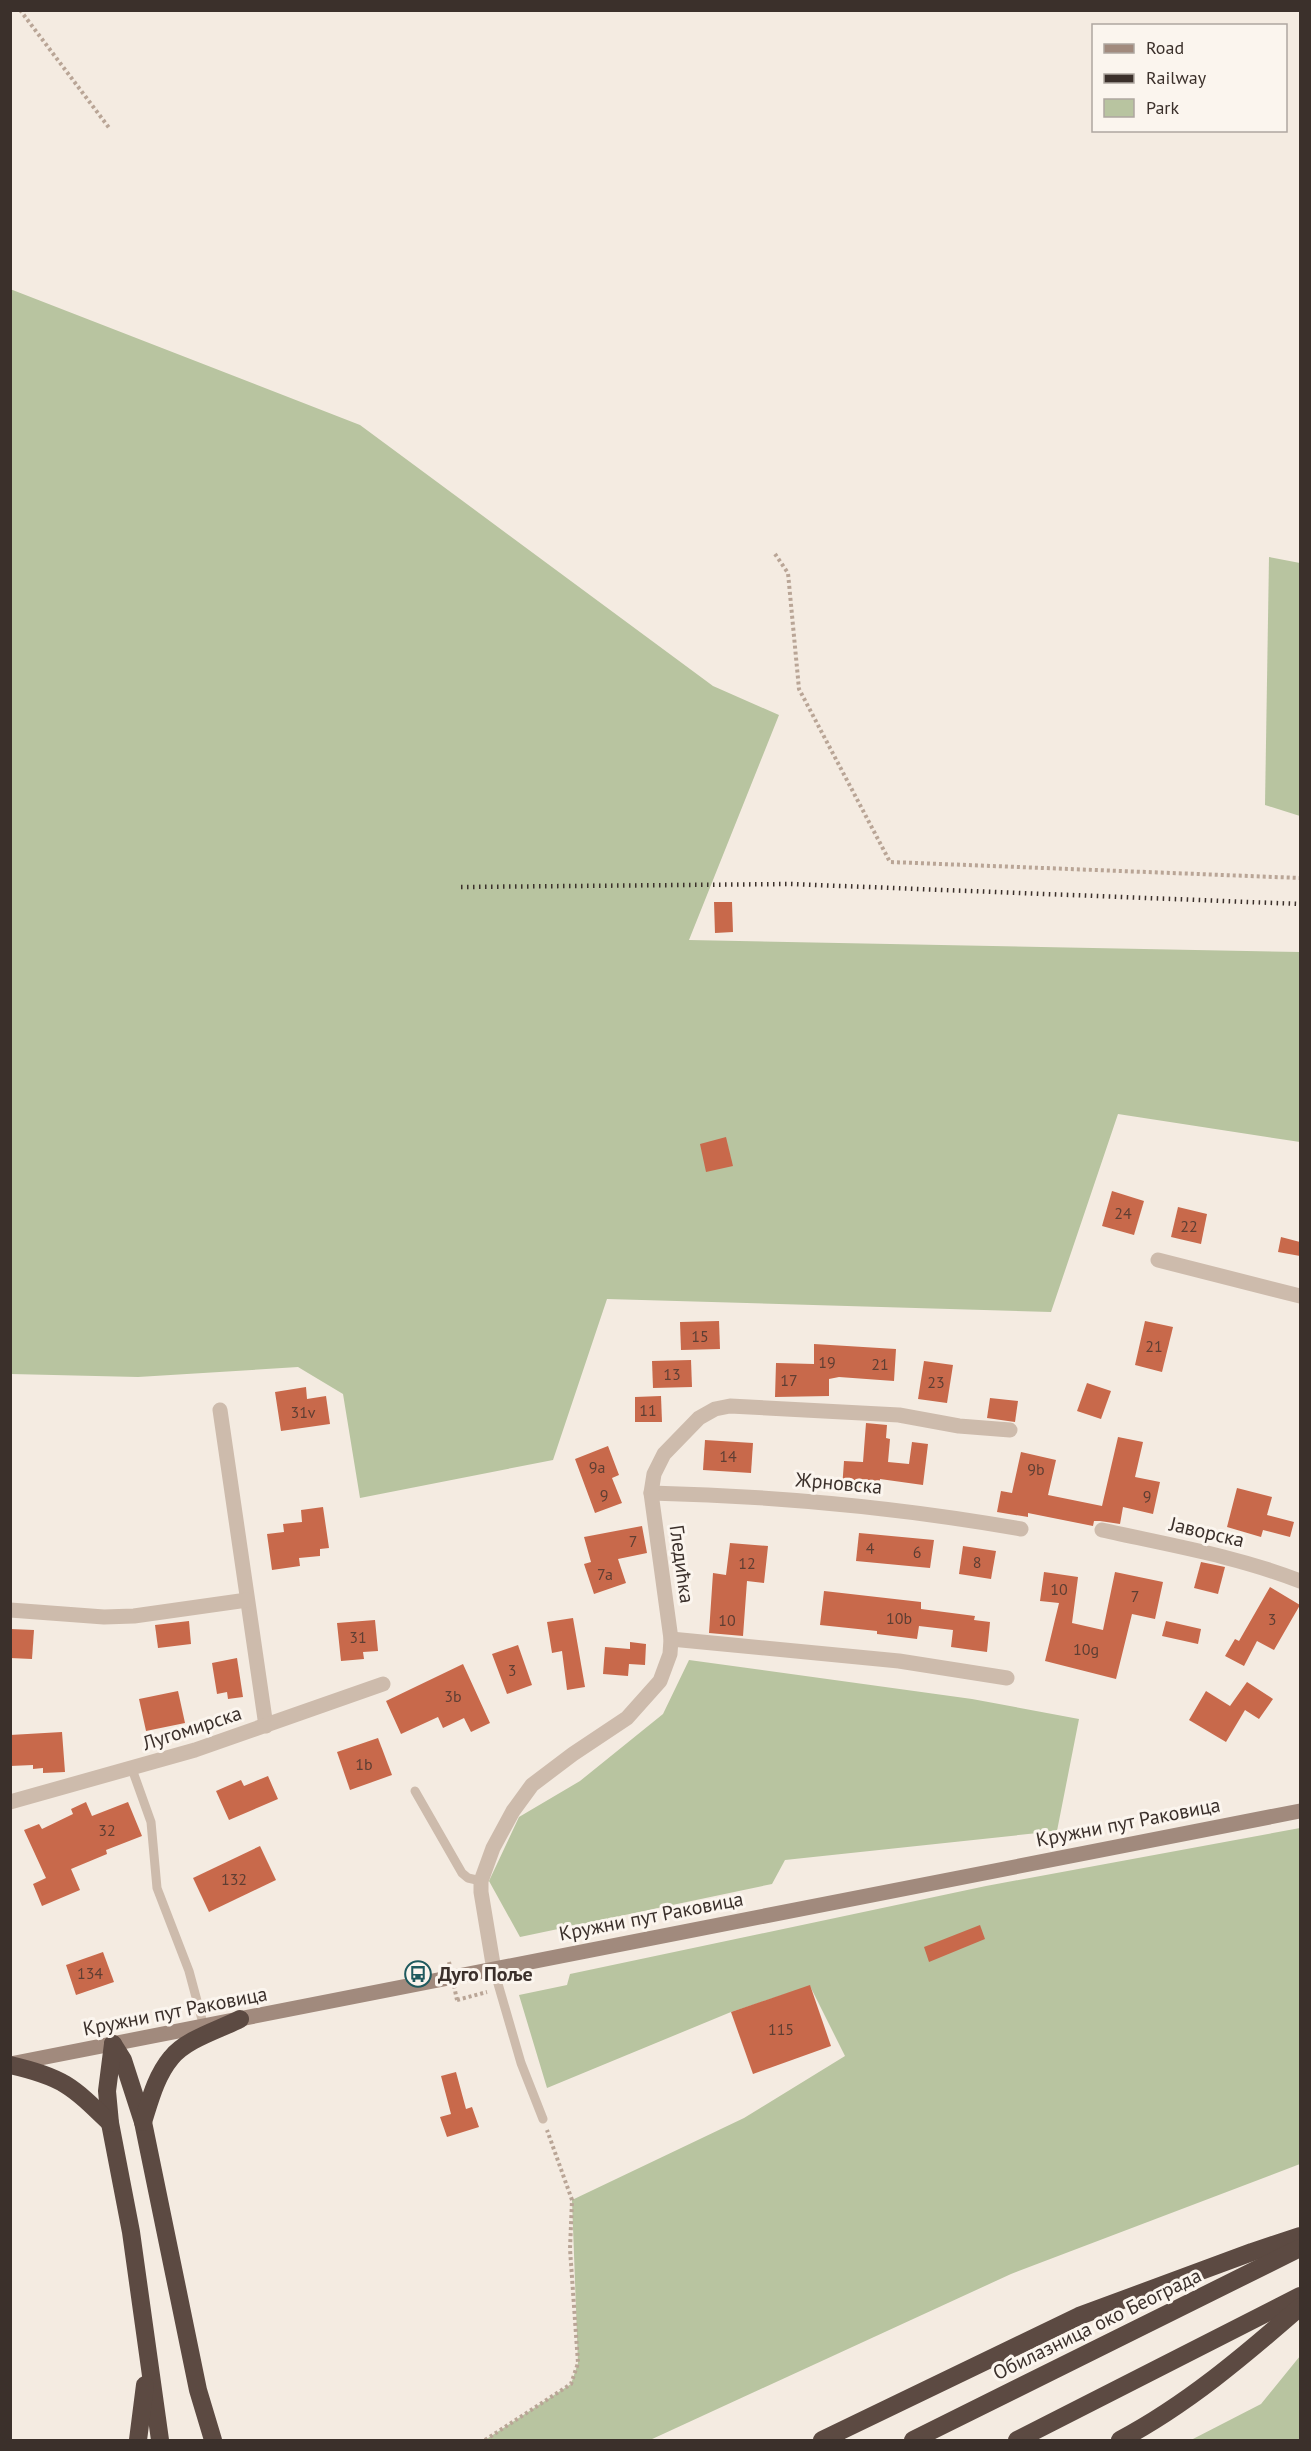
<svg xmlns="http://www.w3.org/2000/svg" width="1311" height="2451" viewBox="0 0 1311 2451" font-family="'PT Sans',sans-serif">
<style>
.green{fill:#b8c4a0}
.building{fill:#c8694b}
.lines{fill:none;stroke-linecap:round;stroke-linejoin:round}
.path{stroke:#b9a596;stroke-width:4;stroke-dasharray:3 3;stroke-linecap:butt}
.lane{stroke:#cdbbac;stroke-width:9}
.street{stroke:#cdbbac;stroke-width:15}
.secondary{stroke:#a18a7d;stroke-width:15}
.highway{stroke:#5c4a42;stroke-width:18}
.rail{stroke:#3b302b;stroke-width:4.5;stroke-dasharray:1.5 4.5;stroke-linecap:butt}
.path-bridge{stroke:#b9a596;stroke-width:4;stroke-dasharray:3 3;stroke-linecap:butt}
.labels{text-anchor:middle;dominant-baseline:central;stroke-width:6;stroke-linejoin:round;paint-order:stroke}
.number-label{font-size:16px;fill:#5e3e33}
.street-label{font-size:20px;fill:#3b302b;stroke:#fbf5ee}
.poi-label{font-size:20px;font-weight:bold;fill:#3b302b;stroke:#fbf5ee;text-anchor:start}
</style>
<rect width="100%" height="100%" fill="#f4ebe1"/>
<g class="green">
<path d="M10,289L360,425L713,686L779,715L689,940L1300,952V1142L1118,1114L1051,1312L607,1299L553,1460L360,1498L343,1394L298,1367L138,1377L11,1374Z"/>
<path d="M1269,557L1300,563V816L1265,805Z"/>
<path d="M689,1660L972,1699L1079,1719L1057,1831L785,1860L772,1884L520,1937L489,1881L519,1817L580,1781L663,1714Z"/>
<path d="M1300,1828V2164L1011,2274L650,2440H485L571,2384L578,2363L572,2200L744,2118L845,2056L810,1986L731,2012L547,2088L519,1995L567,1985L570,1974L986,1886Z"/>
<path d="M1300,2356V2440H1191L1261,2404Z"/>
</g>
<g class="building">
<path d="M714,902H732L733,932L715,933Z"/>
<path d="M726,1137L733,1166L706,1172L700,1144Z"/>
<path d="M1112,1191L1144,1201L1134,1235L1102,1226Z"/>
<path d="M1178,1207L1207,1214L1201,1244L1171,1237Z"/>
<path d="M1281,1237L1300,1242V1256L1278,1252Z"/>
<path d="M719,1321L720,1349L681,1350L680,1322Z"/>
<path d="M1145,1321L1173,1327L1162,1372L1135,1365Z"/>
<path d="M814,1344L896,1349L894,1381L839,1377L829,1379V1396L775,1397L776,1363L814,1364Z"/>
<path d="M691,1360L692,1387L653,1388L652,1361Z"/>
<path d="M924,1361L953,1365L947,1403L918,1399Z"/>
<path d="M1087,1383L1111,1391L1101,1419L1077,1411Z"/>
<path d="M306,1387L307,1399L326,1396L330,1424L281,1431L275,1392Z"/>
<path d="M661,1396L662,1422H635V1397Z"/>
<path d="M990,1398L1018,1401L1015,1422L987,1418Z"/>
<path d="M866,1423L887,1425L886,1438L890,1439L888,1462L909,1464L912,1442L928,1444L923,1485L880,1479L879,1492L842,1489L844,1461L863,1462Z"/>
<path d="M1118,1437L1143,1442L1135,1477L1160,1482L1153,1514L1123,1507L1120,1524L1100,1521H1094L1093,1526L1028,1513V1517L997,1512L1001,1491L1012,1493L1021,1452L1056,1460L1048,1495L1102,1506Z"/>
<path d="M705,1440L753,1443L751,1473L703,1470Z"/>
<path d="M608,1446L619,1475L612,1478L622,1503L595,1513L575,1459Z"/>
<path d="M1237,1488L1272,1497L1267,1515L1294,1522L1290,1537L1263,1530L1261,1537L1227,1527Z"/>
<path d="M323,1507L329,1548L320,1549V1556L299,1558L300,1566L272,1570L267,1534L284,1532L283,1524L302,1522L301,1510Z"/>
<path d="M642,1526L647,1553L618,1559L626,1583L594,1594L584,1564L591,1562L584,1537Z"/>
<path d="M859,1533L934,1540L930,1568L856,1561Z"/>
<path d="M730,1543L768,1546L764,1583L747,1581L743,1636L709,1633L713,1573L726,1575Z"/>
<path d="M963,1546L996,1551L991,1579L959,1574Z"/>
<path d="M1201,1562L1225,1567L1218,1594L1194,1588Z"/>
<path d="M1044,1572L1078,1577L1072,1623L1103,1630L1115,1572L1163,1582L1155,1619L1132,1614L1116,1679L1045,1661L1059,1603L1040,1601Z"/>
<path d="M1270,1587L1300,1605L1274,1650L1257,1641L1244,1666L1225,1656L1235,1639L1239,1641Z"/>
<path d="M824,1591L921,1602V1609L975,1616L974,1620L990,1622L987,1652L951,1647L953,1630L919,1626L917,1639L877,1634V1631L820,1625Z"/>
<path d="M573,1618L585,1687L567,1690L562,1651L552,1653L547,1622Z"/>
<path d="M375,1620L378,1651L363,1652L364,1659L341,1661L337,1623Z"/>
<path d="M189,1621L191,1644L158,1648L155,1625Z"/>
<path d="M1166,1621L1201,1629L1198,1644L1162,1636Z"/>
<path d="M10,1629L34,1630L32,1659L10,1658Z"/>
<path d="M630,1642L646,1644L645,1665L629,1664L628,1676L603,1674L605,1647L630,1649Z"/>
<path d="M518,1645L532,1685L507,1694L492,1654Z"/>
<path d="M237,1658L243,1697L228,1699L227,1692L217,1694L212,1663Z"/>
<path d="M463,1664L490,1723L471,1732L464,1718L443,1728L438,1717L401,1734L386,1701Z"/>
<path d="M1247,1682L1273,1699L1259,1719L1245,1710L1226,1742L1189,1720L1206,1691L1230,1706Z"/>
<path d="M178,1691L185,1723L146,1731L139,1699Z"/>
<path d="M62,1732L65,1772L43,1773V1768L33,1769V1765L10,1766V1735Z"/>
<path d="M378,1738L392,1775L350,1790L337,1752Z"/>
<path d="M268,1776L278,1799L229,1820L216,1791L241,1780L244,1786Z"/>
<path d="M86,1802L92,1816L128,1802L142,1836L106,1850L107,1854L71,1869L80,1890L42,1906L33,1884L46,1878L24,1830L39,1824L42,1829L73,1814L71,1809Z"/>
<path d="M260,1846L276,1880L209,1912L193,1878Z"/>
<path d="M980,1925L985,1939L929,1962L924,1947Z"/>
<path d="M103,1952L114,1982L76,1995L66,1965Z"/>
<path d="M810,1985L831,2046L753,2074L731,2012Z"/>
<path d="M456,2072L466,2109L472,2107L479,2127L447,2137L440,2117L451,2114L441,2076Z"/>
</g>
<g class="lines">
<g class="path">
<path d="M20,10L110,129"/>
<path d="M775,554L788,573L799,689L890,862L1300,878"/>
<path d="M457,2000L487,1992"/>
<path d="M485,2440L571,2384L578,2363L570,2249L572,2200L547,2130"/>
</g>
<g class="lane">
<path d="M132,1769L151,1822L157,1888L189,1971L204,2027"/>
<path d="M415,1791L462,1873L468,1878L481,1881"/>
<path d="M494,1970L521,2063L543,2119"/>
</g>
<g class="street">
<path d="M1158,1260L1300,1296"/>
<path d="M220,1410L266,1726"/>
<path d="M651,1493C777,1496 897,1507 1021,1529"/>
<path d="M1102,1530C1169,1545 1236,1556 1300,1581"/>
<path d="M10,1610L104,1617L134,1616L247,1600"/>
<path d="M671,1639L899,1661L1007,1678"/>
<path d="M10,1802L195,1750L383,1684"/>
<path d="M494,1970L481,1892V1881L493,1848L513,1811L532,1785L573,1754L627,1718L660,1681L670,1654L671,1639L651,1493L654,1474L664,1454L699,1418L715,1409L730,1406L899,1415L959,1426L1010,1430"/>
</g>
<path class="secondary" d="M10,2064L1300,1811"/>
<g class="highway">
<path d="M113,2044L123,2060L143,2122L198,2390L213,2440"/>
<path d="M113,2044L107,2091L110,2123L131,2232L160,2440"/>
<path d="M10,2065C63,2077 72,2086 110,2123"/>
<path d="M143,2122C150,2100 156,2076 171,2058C186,2039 219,2030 240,2019"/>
<path d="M138,2440L145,2385"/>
<path d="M822,2440L1079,2316L1252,2252L1300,2236"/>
<path d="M913,2440L1300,2248"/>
<path d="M1017,2440L1300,2296"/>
<path d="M1120,2440C1186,2405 1244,2356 1300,2307"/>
</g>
<path class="rail" d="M461,887L791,884L1300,904"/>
<path class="path-bridge" d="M449,1962L457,2000"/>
</g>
<defs>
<g id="bus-ring" transform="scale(1.35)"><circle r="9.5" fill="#fbf5ee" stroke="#1f5a5e" stroke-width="1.5"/><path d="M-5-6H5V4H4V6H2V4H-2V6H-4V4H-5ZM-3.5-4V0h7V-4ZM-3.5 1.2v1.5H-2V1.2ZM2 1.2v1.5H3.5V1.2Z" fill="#1f5a5e"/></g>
</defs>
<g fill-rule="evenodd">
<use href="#bus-ring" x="418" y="1974"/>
</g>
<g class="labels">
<g class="number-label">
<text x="1123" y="1213">24</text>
<text x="1189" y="1226">22</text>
<text x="700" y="1336">15</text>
<text x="1154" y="1346">21</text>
<text x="827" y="1362">19</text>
<text x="880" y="1364">21</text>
<text x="672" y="1374">13</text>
<text x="789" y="1380">17</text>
<text x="936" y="1382">23</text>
<text x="648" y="1410">11</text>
<text x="303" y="1412">31v</text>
<text x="728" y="1456">14</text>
<text x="597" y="1467">9a</text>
<text x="1036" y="1469">9b</text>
<text x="604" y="1495">9</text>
<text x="1147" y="1496">9</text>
<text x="633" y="1541">7</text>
<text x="870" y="1548">4</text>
<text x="917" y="1552">6</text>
<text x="977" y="1562">8</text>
<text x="747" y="1563">12</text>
<text x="605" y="1574">7a</text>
<text x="1059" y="1589">10</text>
<text x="1135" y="1596">7</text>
<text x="899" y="1618">10b</text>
<text x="1272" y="1619">3</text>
<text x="727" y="1620">10</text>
<text x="358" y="1637">31</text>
<text x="1086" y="1649">10g</text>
<text x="512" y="1670">3</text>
<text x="453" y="1696">3b</text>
<text x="364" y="1764">1b</text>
<text x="107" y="1830">32</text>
<text x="234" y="1879">132</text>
<text x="90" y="1973">134</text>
<text x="781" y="2029">115</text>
</g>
<g class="street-label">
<text transform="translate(839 1483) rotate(5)">Жрновска</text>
<text transform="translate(1207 1532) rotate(13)">Јаворска</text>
<text transform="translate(682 1564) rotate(82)">Гледићка</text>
<text transform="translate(192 1728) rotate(-18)">Лугомирска</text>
<text transform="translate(1128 1822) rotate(-11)">Кружни пут Раковица</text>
<text transform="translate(651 1916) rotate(-11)">Кружни пут Раковица</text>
<text transform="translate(175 2011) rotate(-11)">Кружни пут Раковица</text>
<text transform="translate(1097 2324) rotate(-26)">Обилазница око Београда</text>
</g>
<g class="poi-label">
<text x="438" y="1974">Дуго Поље</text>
</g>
</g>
<rect width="1311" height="2451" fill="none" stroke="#3b302b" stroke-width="24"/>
<rect x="1092" y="24" width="195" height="108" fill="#fbf5ee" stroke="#aea6a0" stroke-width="1.5"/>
<rect x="1104" y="44" width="30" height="9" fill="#a18a7d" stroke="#aea6a0" stroke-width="1.5"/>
<text x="1146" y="54" font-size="18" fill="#3b302b">Road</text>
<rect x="1104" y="74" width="30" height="9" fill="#3b302b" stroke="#aea6a0" stroke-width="1.5"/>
<text x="1146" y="84" font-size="18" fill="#3b302b">Railway</text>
<rect x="1104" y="99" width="30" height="18" fill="#b8c4a0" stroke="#aea6a0" stroke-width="1.5"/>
<text x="1146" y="114" font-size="18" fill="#3b302b">Park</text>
</svg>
